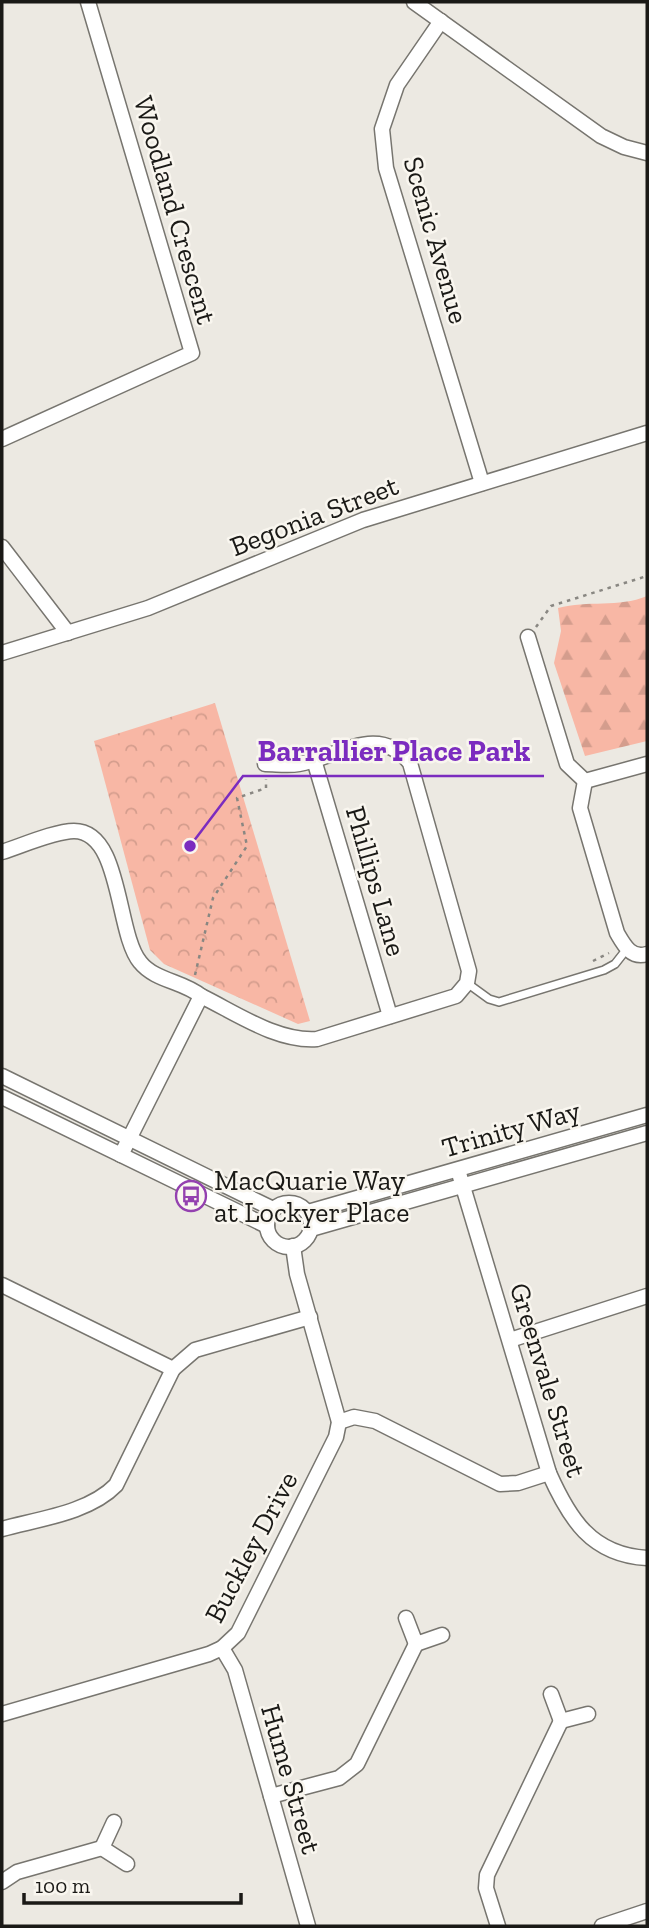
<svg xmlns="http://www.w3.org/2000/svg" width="649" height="1928" viewBox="0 0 649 1928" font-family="'Zilla Slab',serif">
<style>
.forest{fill:url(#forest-firs)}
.park{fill:url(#park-crowns)}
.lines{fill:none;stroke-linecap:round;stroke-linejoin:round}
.lane-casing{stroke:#77756f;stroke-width:10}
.street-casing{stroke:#77756f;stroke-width:17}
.path{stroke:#898782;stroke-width:2.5;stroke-dasharray:3.5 5;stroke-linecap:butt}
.lane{stroke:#fff;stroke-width:7}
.street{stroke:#fff;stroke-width:14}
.labels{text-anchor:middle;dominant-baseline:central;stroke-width:5;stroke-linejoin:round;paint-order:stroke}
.street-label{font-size:28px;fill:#1a1916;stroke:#f9f6ef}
.poi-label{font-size:28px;fill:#1a1916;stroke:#f9f6ef;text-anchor:start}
.leader{fill:none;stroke:#7b2cbf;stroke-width:2.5}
.callout-dot{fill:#7b2cbf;stroke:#f9f6ef;stroke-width:2.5}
.callout-label{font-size:30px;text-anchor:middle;font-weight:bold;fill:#7b2cbf;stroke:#f9f6ef;stroke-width:5;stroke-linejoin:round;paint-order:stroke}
</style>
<defs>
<pattern id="forest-firs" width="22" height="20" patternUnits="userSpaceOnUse" patternTransform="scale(1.75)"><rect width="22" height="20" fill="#f8b7a5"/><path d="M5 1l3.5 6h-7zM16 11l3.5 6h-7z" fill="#d49d8d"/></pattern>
<pattern id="park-crowns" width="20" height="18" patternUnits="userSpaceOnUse" patternTransform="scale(1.75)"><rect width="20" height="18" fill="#f8b7a5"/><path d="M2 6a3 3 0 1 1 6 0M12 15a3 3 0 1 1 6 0" fill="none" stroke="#d49d8d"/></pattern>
</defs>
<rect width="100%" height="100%" fill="#ece9e2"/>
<path class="forest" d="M647,596V741L585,756L554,663L561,631L558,608C588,600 618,608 647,596Z"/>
<path class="park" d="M215,703L310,1021L298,1024L164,964L150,950L94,741Z"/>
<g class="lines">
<g class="lane-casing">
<path id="lane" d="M467,983L489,999L499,1002L604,970L615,964L626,950"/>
</g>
<g class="street-casing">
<g id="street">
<path d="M414,2L601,136L624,147L647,153"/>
<path d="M441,21L397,85L382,129L386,168L482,483"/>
<path d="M2,439L192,353L88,2"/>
<path d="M2,547L68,633"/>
<path d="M528,637L567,764L585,781L647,764"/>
<path d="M2,653L148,608L363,520L647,433"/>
<path d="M314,760L390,1016"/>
<path d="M585,781L580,808L617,933C624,945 631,959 647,954"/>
<path d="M2,852C21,846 55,831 74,831C122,831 116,933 140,962C155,981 183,981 201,996"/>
<path d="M2,1076L273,1209"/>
<path d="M2,1097L267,1226"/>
<path d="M121,1155L201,996C236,1013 277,1042 317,1039L456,996L467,983L469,971L410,763C378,723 339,757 299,764C288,766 276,764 265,764"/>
<path d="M458,1170L549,1473C569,1518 591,1555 647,1558"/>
<circle cx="289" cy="1225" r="22"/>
<path d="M308,1212L647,1115"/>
<path d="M311,1229L647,1133"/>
<path d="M2,1285L173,1369L116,1485C89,1513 38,1519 2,1529"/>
<path d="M510,1340L647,1296"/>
<path d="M173,1369L195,1350L310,1317"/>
<path d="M339,1422L354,1417L375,1421L500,1484L518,1483L549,1473"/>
<path d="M406,1618L416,1644L442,1635"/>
<path d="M222,1648L235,1670L308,1926"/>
<path d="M551,1694L561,1721L588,1714"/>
<path d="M2,1714L209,1654L222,1648L238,1633L336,1437L339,1422L297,1274L293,1246"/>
<path d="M271,1796L339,1778L357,1764L416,1644"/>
<path d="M114,1822L102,1848L127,1864"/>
<path d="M2,1882L17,1872L102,1848"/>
<path d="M498,1926L486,1888L487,1875L561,1721"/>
<path d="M602,1926L647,1911"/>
</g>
</g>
<g class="path">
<path d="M536,627L551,606L647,576"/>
<path d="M593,961L609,953"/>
<path d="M195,975L213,898L247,846L237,798L266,788V779"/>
</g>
<use href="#lane" class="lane"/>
<use href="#street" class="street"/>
</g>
<defs>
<g id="bus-ring" transform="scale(1.575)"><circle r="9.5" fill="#f9f6ef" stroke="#9441b0" stroke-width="1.5"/><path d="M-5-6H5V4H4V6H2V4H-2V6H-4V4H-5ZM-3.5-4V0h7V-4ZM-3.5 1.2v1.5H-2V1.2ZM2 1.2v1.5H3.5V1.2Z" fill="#9441b0"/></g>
</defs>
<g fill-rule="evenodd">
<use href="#bus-ring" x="191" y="1196"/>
</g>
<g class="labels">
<g class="street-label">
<text transform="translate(175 210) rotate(74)">Woodland Crescent</text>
<text transform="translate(436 240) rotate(74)">Scenic Avenue</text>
<text transform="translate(314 516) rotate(-21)">Begonia Street</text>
<text transform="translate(376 881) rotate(74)">Phillips Lane</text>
<text transform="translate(511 1129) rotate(-16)">Trinity Way</text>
<text transform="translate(548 1380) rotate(73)">Greenvale Street</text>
<text transform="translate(251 1547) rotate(-62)">Buckley Drive</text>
<text transform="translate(291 1779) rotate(74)">Hume Street</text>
</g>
<g class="poi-label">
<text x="214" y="1180">MacQuarie Way<tspan x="214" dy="32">at Lockyer Place</tspan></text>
</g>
</g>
<path class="leader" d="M190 846L243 776H544"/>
<circle class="callout-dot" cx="190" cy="846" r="7"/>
<g class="callout-label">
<text x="394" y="761">Barrallier Place Park</text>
</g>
<rect width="649" height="1928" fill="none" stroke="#1a1916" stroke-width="7"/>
<path d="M24 1893v10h217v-10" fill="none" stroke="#1a1916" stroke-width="3.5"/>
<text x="35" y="1893" font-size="21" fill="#1a1916" stroke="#f9f6ef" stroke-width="5" paint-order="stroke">100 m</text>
</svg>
